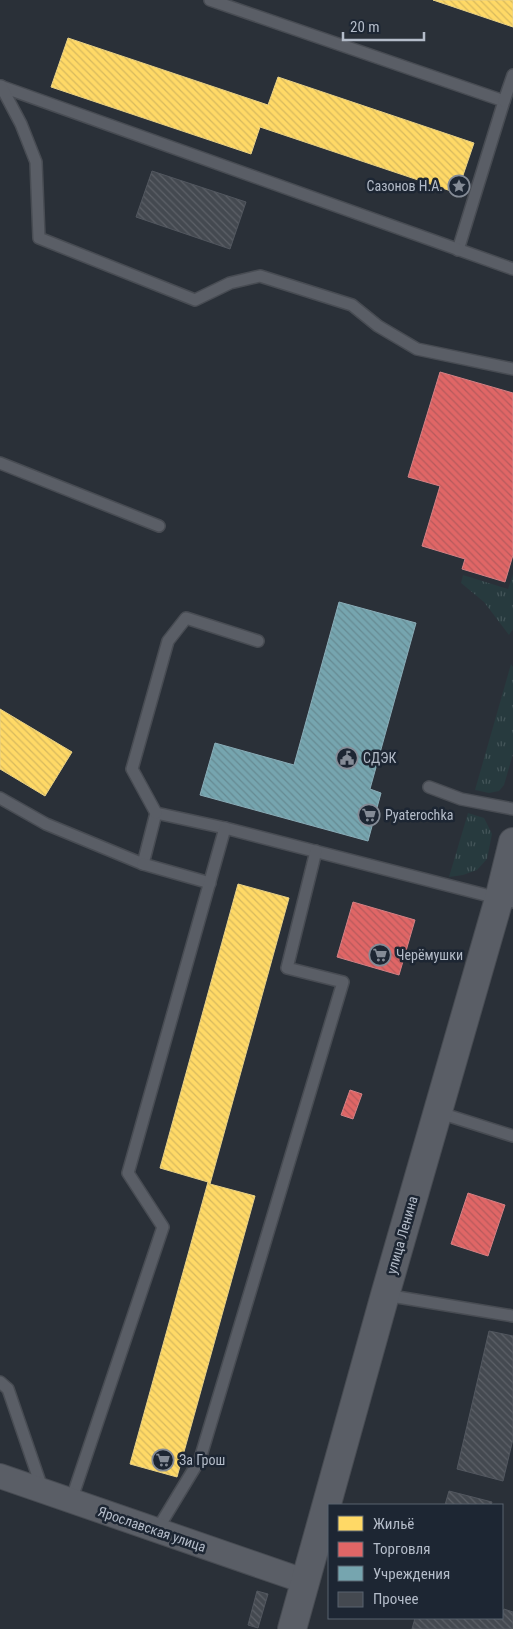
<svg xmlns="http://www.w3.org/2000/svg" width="513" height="1629" viewBox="0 0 513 1629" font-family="'Roboto Condensed',sans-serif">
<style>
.grass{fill:url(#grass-tufts)}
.homes{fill:url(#homes-back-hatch);stroke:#e8d084}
.shops{fill:url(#shops-back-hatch);stroke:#d38084}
.public{fill:url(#public-back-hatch);stroke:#89acb7}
.building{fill:url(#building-back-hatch);stroke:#52575f}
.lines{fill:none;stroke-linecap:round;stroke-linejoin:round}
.service-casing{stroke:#484c53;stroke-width:14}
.minor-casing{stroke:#484c53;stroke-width:26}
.tertiary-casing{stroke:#484c53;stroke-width:30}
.service{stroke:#5a5e66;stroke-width:11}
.minor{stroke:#5a5e66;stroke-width:24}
.tertiary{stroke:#5a5e66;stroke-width:28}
.labels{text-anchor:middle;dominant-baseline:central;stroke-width:5;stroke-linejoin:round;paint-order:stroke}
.poi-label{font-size:14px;fill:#b4bcc9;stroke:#1d2633;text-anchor:start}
.street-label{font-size:14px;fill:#b4bcc9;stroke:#1d2633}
</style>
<defs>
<pattern id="grass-tufts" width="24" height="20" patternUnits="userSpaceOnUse" patternTransform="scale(1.25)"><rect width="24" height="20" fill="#273a3e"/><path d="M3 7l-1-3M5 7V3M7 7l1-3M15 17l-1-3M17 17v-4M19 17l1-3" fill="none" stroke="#445559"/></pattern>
<pattern id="homes-back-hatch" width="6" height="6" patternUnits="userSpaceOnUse" patternTransform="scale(1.25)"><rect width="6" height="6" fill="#ffd966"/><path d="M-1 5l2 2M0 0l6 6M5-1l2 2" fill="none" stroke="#d7b95e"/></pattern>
<pattern id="shops-back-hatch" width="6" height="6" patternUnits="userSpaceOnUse" patternTransform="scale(1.25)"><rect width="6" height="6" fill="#e06666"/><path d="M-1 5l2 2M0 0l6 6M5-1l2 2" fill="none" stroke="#b65a5c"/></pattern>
<pattern id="public-back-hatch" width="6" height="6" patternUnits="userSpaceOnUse" patternTransform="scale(1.25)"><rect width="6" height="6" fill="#76a5af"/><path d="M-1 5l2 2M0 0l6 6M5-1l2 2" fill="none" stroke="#668a92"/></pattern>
<pattern id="building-back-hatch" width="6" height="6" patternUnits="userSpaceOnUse" patternTransform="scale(1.25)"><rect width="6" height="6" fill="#444950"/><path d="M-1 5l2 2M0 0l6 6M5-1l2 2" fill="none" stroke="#5d6168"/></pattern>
</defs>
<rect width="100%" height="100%" fill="#2a3038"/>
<g class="grass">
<path d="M513,574V629L509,635L484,602L461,583L463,575L508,589Z"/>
<path d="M511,664L513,667V754L504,785L499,791L489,793L475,790Z"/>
<path d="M468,813L484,818L492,834L487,859L477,870L463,875L449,877Z"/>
</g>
<g class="homes">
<path d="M433,0H513V27Z"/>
<path d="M68,38L268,105L278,77L474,143L457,193L260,127L251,154L51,87Z"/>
<path d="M0,709L72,752L45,796L0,769Z"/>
<path d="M238,884L289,898L210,1184L255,1196L177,1477L130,1464L208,1182L160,1168Z"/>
</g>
<g class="shops">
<path d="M440,372L513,393V555L505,582L462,569L465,559L422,546L440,486L408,477Z"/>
<path d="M353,902L415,920L399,975L337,957Z"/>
<path d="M350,1090L362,1094L353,1119L341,1115Z"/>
<path d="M468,1193L505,1205L488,1256L451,1244Z"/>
</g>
<path class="public" d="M339,602L416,623L370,789L381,793L368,841L200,795L215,743L294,765Z"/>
<g class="building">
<path d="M152,171L246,202L230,249L136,217Z"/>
<path d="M489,1331L513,1336V1439L503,1481L457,1469Z"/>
<path d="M449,1491L492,1502L491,1505H445Z"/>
<path d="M257,1591L268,1594L258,1628L248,1625Z"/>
<path d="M504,1609L513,1612V1629H412L415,1618H493L501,1620Z"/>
</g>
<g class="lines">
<g class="service-casing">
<g id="service">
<path d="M210,0L504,101L458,250"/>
<path d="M0,86L513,269"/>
<path d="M1,86L21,124L36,162L39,238L195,300L230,283L260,276L352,305L378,326L417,349L513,369"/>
<path d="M504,101L513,75"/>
<path d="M0,463L159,526"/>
<path d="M429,787L461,799L513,809"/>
<path d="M0,798L46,824L143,864L156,813L225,828L513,902"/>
<path d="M156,813L132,769L168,641L186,618L258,641"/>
<path d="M143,864L210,883"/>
<path d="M437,1112L513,1136"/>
<path d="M385,1295L513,1316"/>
<path d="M0,1382L8,1389L43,1491"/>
<path d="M71,1501L163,1227L128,1173L225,828"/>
<path d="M157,1530L200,1459L343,982L287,968L316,851"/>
</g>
</g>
<g class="minor-casing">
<path id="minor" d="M0,1476L304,1581"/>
</g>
<g class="tertiary-casing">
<path id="tertiary" d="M292,1629L385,1295L499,899L513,842"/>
</g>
<use href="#service" class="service"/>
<use href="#minor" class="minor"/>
<use href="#tertiary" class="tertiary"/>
</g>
<defs>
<g id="sight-ring" transform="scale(1.125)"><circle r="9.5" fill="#1d2633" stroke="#848b96" stroke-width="1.5"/><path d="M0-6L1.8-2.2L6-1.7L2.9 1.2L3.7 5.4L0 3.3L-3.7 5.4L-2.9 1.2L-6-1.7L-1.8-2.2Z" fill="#848b96"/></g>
<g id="civic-ring" transform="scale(1.125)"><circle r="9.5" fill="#1d2633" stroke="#848b96" stroke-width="1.5"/><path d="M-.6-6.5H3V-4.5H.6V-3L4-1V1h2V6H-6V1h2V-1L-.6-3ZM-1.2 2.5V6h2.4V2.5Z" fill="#848b96"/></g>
<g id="supermarket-ring" transform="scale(1.125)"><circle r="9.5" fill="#1d2633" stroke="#848b96" stroke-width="1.5"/><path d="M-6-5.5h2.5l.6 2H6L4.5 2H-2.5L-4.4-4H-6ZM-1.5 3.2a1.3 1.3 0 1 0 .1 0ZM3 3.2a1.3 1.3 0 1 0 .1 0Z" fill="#848b96"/></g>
</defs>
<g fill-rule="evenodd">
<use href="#sight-ring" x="459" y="186"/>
<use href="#civic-ring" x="347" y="758"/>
<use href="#supermarket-ring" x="369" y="815"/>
<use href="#supermarket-ring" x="380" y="955"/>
<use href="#supermarket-ring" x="163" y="1460"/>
</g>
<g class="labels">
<g class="poi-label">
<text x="443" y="186" text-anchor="end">Сазонов Н.А.</text>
<text x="363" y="758">СДЭК</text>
<text x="385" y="815">Pyaterochka</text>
<text x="396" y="955">Черёмушки</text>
<text x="179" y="1460">За Грош</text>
</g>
<g class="street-label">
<text transform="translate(402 1235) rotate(-74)">улица Ленина</text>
<text transform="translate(152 1529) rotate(19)">Ярославская улица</text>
</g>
</g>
<rect x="328" y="1504" width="175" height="115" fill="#1d2633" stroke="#59626f"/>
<rect x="338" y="1516" width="25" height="15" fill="#ffd966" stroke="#59626f"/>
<text x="373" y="1529" font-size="15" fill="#b4bcc9">Жильё</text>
<rect x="338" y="1542" width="25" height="15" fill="#e06666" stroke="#59626f"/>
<text x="373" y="1554" font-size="15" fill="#b4bcc9">Торговля</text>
<rect x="338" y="1566" width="25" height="15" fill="#76a5af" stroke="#59626f"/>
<text x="373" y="1579" font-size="15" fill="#b4bcc9">Учреждения</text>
<rect x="338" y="1592" width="25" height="15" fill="#444950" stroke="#59626f"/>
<text x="373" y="1604" font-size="15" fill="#b4bcc9">Прочее</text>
<path d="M343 32v8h81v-8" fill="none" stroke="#b4bcc9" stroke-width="2.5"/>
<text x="350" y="32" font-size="15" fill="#b4bcc9" stroke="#1d2633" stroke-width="4" paint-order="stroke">20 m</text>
</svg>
